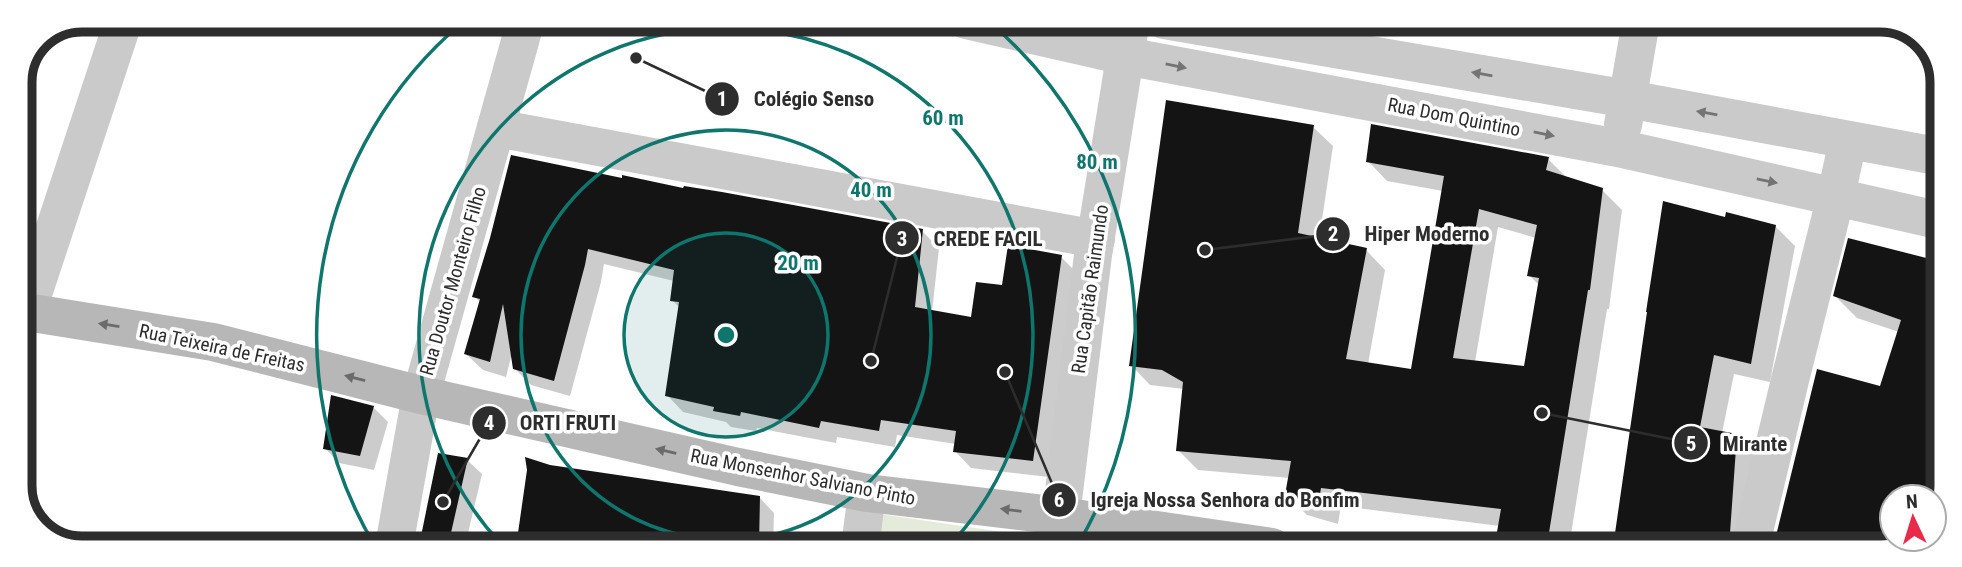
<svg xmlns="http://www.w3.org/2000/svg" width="1962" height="567" viewBox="0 0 1962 567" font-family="'Roboto Condensed',sans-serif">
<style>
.green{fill:#e5ebda}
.shadow{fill:#0003;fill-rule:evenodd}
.building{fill:#141414;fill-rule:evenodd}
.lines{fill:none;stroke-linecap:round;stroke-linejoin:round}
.street{stroke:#cacaca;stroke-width:38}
.secondary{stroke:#b7b7b7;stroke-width:38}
.oneway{fill:#747474}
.oneway2{fill:#6b6b6b}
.ring{fill:none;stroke:#0f766e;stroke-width:3.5}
.labels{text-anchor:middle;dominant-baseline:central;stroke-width:7;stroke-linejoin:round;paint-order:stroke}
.street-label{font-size:19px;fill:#2d2d2d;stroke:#fff}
.rim{fill:none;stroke:#2d2d2d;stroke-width:9}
.centre{fill:#0f766e;stroke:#fff;stroke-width:3.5}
.ring-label{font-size:21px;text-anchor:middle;font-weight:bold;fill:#0f766e;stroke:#fff;stroke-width:7;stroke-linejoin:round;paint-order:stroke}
.leader{fill:none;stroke:#2d2d2d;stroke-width:2.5}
.callout-dot{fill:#2d2d2d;stroke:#fff;stroke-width:2.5}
.mark-label{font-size:21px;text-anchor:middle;font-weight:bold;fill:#fff}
.callout-label{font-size:21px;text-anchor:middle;font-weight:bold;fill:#2d2d2d;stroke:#fff;stroke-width:7;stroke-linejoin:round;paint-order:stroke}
</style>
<rect width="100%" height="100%" fill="#fff"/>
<path class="green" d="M880,514L1106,547H876Z"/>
<g class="shadow">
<path d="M1313,127L1333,146L1319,240L1366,250L1385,270L1368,364L1412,371L1443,191L1387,181L1368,161L1548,159L1568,179L1602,190L1622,210L1609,309H1607L1569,547H1515L1499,532L1500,526L1341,506L1338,524L1307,515L1287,495L1290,478L1198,470L1178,450L1184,389L1150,385L1131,365ZM1498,227L1536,238L1529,275L1539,285L1526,368L1475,362Z"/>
<path d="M623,180L922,231L939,248L932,312L973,319L1003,287L1061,257L1077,273L1049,477L971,468L955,451L956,444L897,435L895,447L837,437L836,443L757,428L756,431L731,427L726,422L683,412L667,395L680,308L672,300L674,281L604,264L601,282L570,396L531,385L514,368L512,353L506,377L483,370L466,354L481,303L474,296Z"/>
<path d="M1727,219L1775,226L1795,246L1770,382L1734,374L1722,433L1736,436L1756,456L1750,548L1617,547L1616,545Z"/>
<path d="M1942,263L1941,501L1934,511V497H1892V539H1906L1881,548V388L1899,332L1857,318L1835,296Z"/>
<path d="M373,407L388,422L374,470L339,463L325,448Z"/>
<path d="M439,455L467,460L482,474L465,546H421Z"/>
<path d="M549,467L760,498L774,513L773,547L520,546L519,533Z"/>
</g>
<g class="building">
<path d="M1166,100L1314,125L1298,233L1367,248L1346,359L1411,369L1444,176L1366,162L1371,124L1549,157L1546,170L1603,188L1590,290H1588L1548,539L1497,532L1501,509L1321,488L1318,506L1285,495L1291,461L1176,451L1183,382L1162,370L1129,366ZM1479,209L1537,225L1527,276L1539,278L1524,366L1453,358Z"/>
<path d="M511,155L622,178V175L683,188L684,186L722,192L923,229L915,307L971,317L976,282L1002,285L1008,245L1062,255L1033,461L953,452L956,431L881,420L879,431L821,421L819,428L741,412L740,416L713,411L714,407L665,396L679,302L670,301L674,270L588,249L585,265L554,381L513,369L503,304L490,362L464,354L480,299L472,297L490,238Z"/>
<path d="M1663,201L1725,217L1726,212L1776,225L1751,364L1714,355L1700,427L1737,434L1730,533L1720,548L1613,547L1647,312H1646Z"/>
<path d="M1848,238L1942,262L1941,501L1934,511V497H1892V539H1906L1880,548H1773L1817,369L1880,386L1901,320L1833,296Z"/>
<path d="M331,395L374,406L360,456L323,449Z"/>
<path d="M438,453L468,458L448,546H419Z"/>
<path d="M525,457L550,465L760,496L759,546H518V533L527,470Z"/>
</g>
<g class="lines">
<g class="street">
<path d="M966,20L1125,56L1618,148L1942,221"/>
<path d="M1164,20L1628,99L1942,157"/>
<path d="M1623,125L1641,21"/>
<path d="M496,128L1096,239"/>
<path d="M27,312L124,19"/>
<path d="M1061,516L1093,255L1131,20"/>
<path d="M394,546L421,395L526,20"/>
<path d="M860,547L867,493"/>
<path d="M1750,548L1790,380L1836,196L1848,140"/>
</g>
<path class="secondary" d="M20,311L213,342L421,395L738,467L867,493L1061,516L1272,547"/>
</g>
<defs><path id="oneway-solid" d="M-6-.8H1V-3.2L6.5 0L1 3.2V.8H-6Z" transform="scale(1.75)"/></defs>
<g class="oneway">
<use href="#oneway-solid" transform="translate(1176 66) rotate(11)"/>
<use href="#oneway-solid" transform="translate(1482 74) rotate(-170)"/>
<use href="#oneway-solid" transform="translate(1707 113) rotate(-170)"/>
<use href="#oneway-solid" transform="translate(1544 134) rotate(11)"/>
<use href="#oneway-solid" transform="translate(1767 181) rotate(12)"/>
</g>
<g class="oneway2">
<use href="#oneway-solid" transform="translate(109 325) rotate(-171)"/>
<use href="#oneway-solid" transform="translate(355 378) rotate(-166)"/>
<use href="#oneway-solid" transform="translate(666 451) rotate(-167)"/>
<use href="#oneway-solid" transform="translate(1011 510) rotate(-173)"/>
</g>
<circle cx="726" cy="335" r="102" fill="#0f766e" fill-opacity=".12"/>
<g class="ring">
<circle cx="726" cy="335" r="102"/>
<circle cx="726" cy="335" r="205"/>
<path d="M501 544A307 307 0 1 1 949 546"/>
<path d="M375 546A409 409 0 0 1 463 22M989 22A409 409 0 0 1 1077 546"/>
</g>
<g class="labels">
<g class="street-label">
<text transform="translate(1454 117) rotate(11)">Rua Dom Quintino</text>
<text transform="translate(453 281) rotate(-74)">Rua Doutor Monteiro Filho</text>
<text transform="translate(1090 289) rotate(-82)">Rua Capitão Raimundo</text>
<text transform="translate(222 348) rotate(12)">Rua Teixeira de Freitas</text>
<text transform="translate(803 477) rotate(11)">Rua Monsenhor Salviano Pinto</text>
</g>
</g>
<path d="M0 0H1962V567H0ZM82 32H1880A50 50 0 0 1 1930 82V486A50 50 0 0 1 1880 536H82A50 50 0 0 1 32 486V82A50 50 0 0 1 82 32Z" fill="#fff" fill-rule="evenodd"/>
<path class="rim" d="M82 32H1880A50 50 0 0 1 1930 82V486A50 50 0 0 1 1880 536H82A50 50 0 0 1 32 486V82A50 50 0 0 1 82 32Z"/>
<circle cx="726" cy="335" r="10" class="centre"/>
<g class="ring-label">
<text x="943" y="125">60 m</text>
<text x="1097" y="169">80 m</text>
<text x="871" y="197">40 m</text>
<text x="798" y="270">20 m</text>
</g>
<path class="leader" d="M636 58L722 99M1205 250L1333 234M871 361L902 238M443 502L489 423M1542 413L1691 443M1005 372L1059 500"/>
<g class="callout-dot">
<circle cx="636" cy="58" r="7"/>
<circle cx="1205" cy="250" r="7"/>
<circle cx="871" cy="361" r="7"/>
<circle cx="443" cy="502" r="7"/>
<circle cx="1542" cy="413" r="7"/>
<circle cx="1005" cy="372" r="7"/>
<circle cx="722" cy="99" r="18"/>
<circle cx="1333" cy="234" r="18"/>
<circle cx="902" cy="238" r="18"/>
<circle cx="489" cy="423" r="18"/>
<circle cx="1691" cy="443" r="18"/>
<circle cx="1059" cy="500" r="18"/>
</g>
<g class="mark-label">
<text x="722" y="106">1</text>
<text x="1333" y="241">2</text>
<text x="902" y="246">3</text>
<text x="489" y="430">4</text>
<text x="1691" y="451">5</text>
<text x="1059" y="507">6</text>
</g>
<g class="callout-label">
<text x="814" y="106">Colégio Senso</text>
<text x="1427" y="241">Hiper Moderno</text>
<text x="988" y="246">CREDE FACIL</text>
<text x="568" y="430">ORTI FRUTI</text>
<text x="1755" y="451">Mirante</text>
<text x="1225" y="507">Igreja Nossa Senhora do Bonfim</text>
</g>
<g transform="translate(1913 518) rotate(356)"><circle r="33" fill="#ffffff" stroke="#ababab" stroke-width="2"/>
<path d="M0-5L12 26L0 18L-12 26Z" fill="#e92a48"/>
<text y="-10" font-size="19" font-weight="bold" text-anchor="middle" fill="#2d2d2d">N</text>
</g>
</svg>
